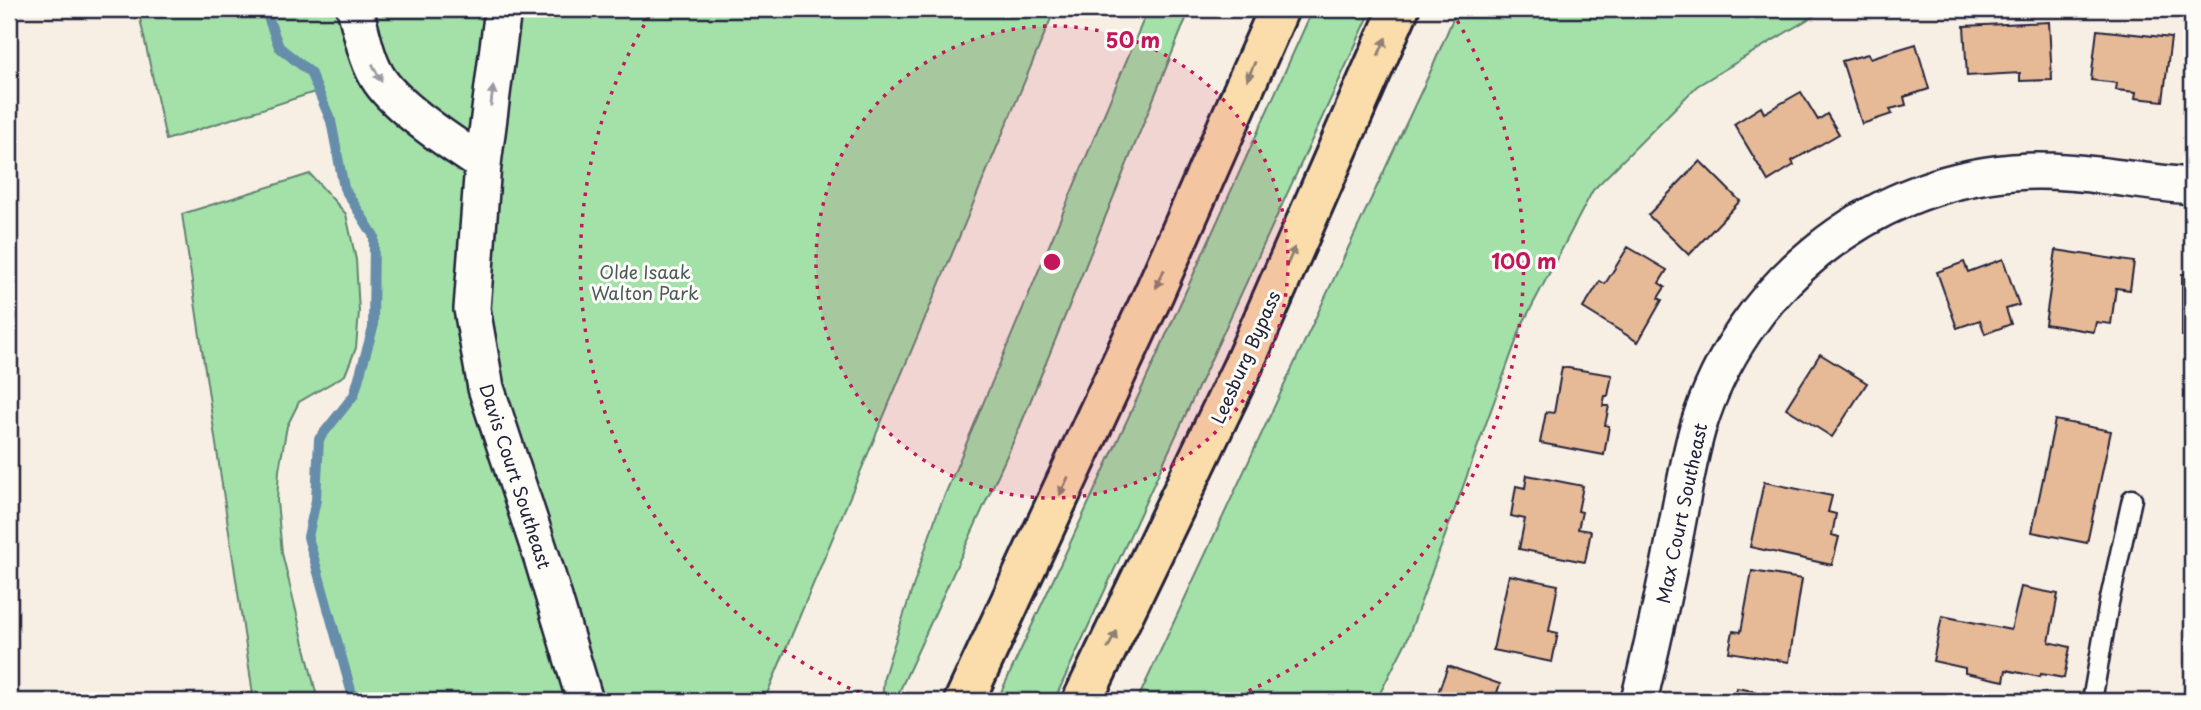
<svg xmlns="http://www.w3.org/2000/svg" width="2201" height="710" viewBox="0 0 2201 710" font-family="'Playpen Sans',sans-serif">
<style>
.green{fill:#a3e1a9;stroke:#628272;stroke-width:2}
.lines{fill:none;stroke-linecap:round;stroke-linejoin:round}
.stream{stroke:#668daa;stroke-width:10}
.building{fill:#e6b997;stroke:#22223b;stroke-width:2}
.service-casing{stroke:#22223b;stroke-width:23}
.minor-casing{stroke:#22223b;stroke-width:40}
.motorway-casing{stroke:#22223b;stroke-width:44}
.service{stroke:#fdfcf7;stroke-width:18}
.minor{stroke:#fdfcf7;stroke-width:35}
.motorway{stroke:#fbddab;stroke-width:38}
.oneway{fill:#8e8073}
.oneway2{fill:#9a9aa2}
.ring{fill:none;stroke:#c2185b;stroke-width:3.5;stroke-dasharray:3.5 7}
.labels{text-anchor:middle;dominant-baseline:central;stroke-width:6;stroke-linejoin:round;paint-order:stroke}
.park-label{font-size:18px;fill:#495b5c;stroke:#fdfcf7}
.street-label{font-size:18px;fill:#22223b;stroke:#fdfcf7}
.centre{fill:#c2185b;stroke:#fdfcf7;stroke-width:3.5}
.ring-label{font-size:21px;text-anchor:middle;font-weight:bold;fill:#c2185b;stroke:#fdfcf7;stroke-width:6;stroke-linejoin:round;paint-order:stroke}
</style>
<rect width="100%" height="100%" fill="#f8efe4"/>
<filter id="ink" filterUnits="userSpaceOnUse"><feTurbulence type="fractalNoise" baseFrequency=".0143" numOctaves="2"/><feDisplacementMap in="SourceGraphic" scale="14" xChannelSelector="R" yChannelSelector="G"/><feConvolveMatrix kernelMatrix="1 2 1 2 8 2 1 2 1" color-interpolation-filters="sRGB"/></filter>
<g filter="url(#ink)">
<g class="green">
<path d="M138,9H1055L764,701H354L308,537L316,500L319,439L354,395L373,328L374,236L344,188L331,121L318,91L166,140Z"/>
<path d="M1148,9H1190L1019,429L895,701H882L884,677L890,657L936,516Z"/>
<path d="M1313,9H1372L1054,701H997L1154,362Z"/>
<path d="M1457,9H1825L1697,86L1593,190L1522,325L1407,640L1376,701H1137L1433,66Z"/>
<path d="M310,174L346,214L356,260L359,312L356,348L345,375L299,402L287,426L279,470L277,501L282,553L318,701H254L182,214Z"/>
</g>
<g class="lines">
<path class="stream" d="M265,9L279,47L310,72L331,121L344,188L374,236L373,328L354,395L319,439L316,500L308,537L354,701"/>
</g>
<g class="building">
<path d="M2049,22L2052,80L2020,81V73L1967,76L1964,26Z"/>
<path d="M2097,30L2171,38L2163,101L2135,98L2136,92L2116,90L2117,83L2091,80Z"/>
<path d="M1916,44L1929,89L1904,97L1906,105L1890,109L1892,114L1862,124L1842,61L1868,54L1870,58Z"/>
<path d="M1801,92L1818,120L1827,114L1839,134L1792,161L1794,165L1768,181L1734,124L1761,107L1764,113Z"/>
<path d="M1700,161L1740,201L1689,255L1648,215Z"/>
<path d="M1628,247L1667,270L1659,283L1665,287L1658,298L1662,300L1638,342L1583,308L1600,281L1605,284Z"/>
<path d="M2056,250L2134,262L2130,290L2116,288L2111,324L2096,322L2094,332L2045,324Z"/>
<path d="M2003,259L2019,305L2006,309L2011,324L1985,334L1980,320L1957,328L1937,272L1964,262L1968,272Z"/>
<rect x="2182" y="274" width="10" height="62"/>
<path d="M1820,354L1867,383L1832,437L1786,408Z"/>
<path d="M1562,367L1612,375L1608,396H1605L1603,406H1609L1605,425L1609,426L1604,455L1540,443L1546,412L1554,413Z"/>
<path d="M2055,420L2111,431L2087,543L2032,532Z"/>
<path d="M1527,475L1583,486L1578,511L1582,512L1578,529L1591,531L1585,562L1519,549L1525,519L1511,516L1516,486L1525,488Z"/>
<path d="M1764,482L1832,496L1828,512L1836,514L1832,535L1839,537L1832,565L1750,547Z"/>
<path d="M1752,571L1802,579L1789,662L1729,652L1733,631L1741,632Z"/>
<path d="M1509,575L1558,585L1549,631L1558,633L1552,662L1493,650Z"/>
<path d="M2021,587L2058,594L2049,642L2070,647L2064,678L2041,674L2040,677L2006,670L2004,681L1965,673V668L1933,661L1942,616L2011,630Z"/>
<path d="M1448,666L1500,684L1494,701H1435Z"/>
<path d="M1737,688L1786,697L1785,701H1734Z"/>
</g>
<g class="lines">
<g class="service-casing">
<path id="service" d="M2092,701L2109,603L2132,499"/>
</g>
<g class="minor-casing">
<g id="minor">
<path d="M355,9C362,32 366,61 380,81C399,109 454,145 483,164"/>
<path d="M503,9L483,164L472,309L486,388L542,558L585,701"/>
<path d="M1639,701C1651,650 1663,598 1673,546C1681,506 1687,465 1698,427C1741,287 1867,184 2013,172C2073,167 2133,182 2192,186"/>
</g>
</g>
<g class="motorway-casing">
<g id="motorway">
<path d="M964,701L1154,293L1279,9"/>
<path d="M1082,701L1242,368L1399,9"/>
</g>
</g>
<use href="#service" class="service"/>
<use href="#minor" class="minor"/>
<use href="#motorway" class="motorway"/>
</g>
<defs><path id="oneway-solid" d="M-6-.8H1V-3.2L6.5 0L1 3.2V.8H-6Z" transform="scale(1.75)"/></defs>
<g class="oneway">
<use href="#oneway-solid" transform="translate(1382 47) rotate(-66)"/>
<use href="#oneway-solid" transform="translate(1251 71) rotate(114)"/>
<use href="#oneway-solid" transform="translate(1291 256) rotate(-66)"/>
<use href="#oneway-solid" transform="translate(1160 279) rotate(114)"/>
<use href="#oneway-solid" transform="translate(1064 486) rotate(115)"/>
<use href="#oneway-solid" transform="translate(1112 640) rotate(-64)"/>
</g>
<g class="oneway2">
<use href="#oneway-solid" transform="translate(377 73) rotate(63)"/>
<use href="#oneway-solid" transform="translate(492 96) rotate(-83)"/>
</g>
</g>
<circle cx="1052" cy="262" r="236" fill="#c2185b" fill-opacity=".12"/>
<g class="ring">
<circle cx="1052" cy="262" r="236"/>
<path d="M879 701A472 472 0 0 1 652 12M1452 12A472 472 0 0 1 1225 701"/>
</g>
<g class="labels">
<g class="park-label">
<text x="645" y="271">Olde Isaak<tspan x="645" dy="21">Walton Park</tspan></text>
</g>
<g class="street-label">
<text transform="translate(1245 357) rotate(-66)">Leesburg Bypass</text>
<text transform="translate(516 476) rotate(72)">Davis Court Southeast</text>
<text transform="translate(1681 513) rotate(-78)">Max Court Southeast</text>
</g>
</g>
<circle cx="1052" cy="262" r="10" class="centre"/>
<g class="ring-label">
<text x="1133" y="48">50 m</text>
<text x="1524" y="269">100 m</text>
</g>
<rect width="2201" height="710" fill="none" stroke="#fdfcf7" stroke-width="35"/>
<rect x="18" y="18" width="2166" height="675" fill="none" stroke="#22223b" stroke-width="2.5" filter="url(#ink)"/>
</svg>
